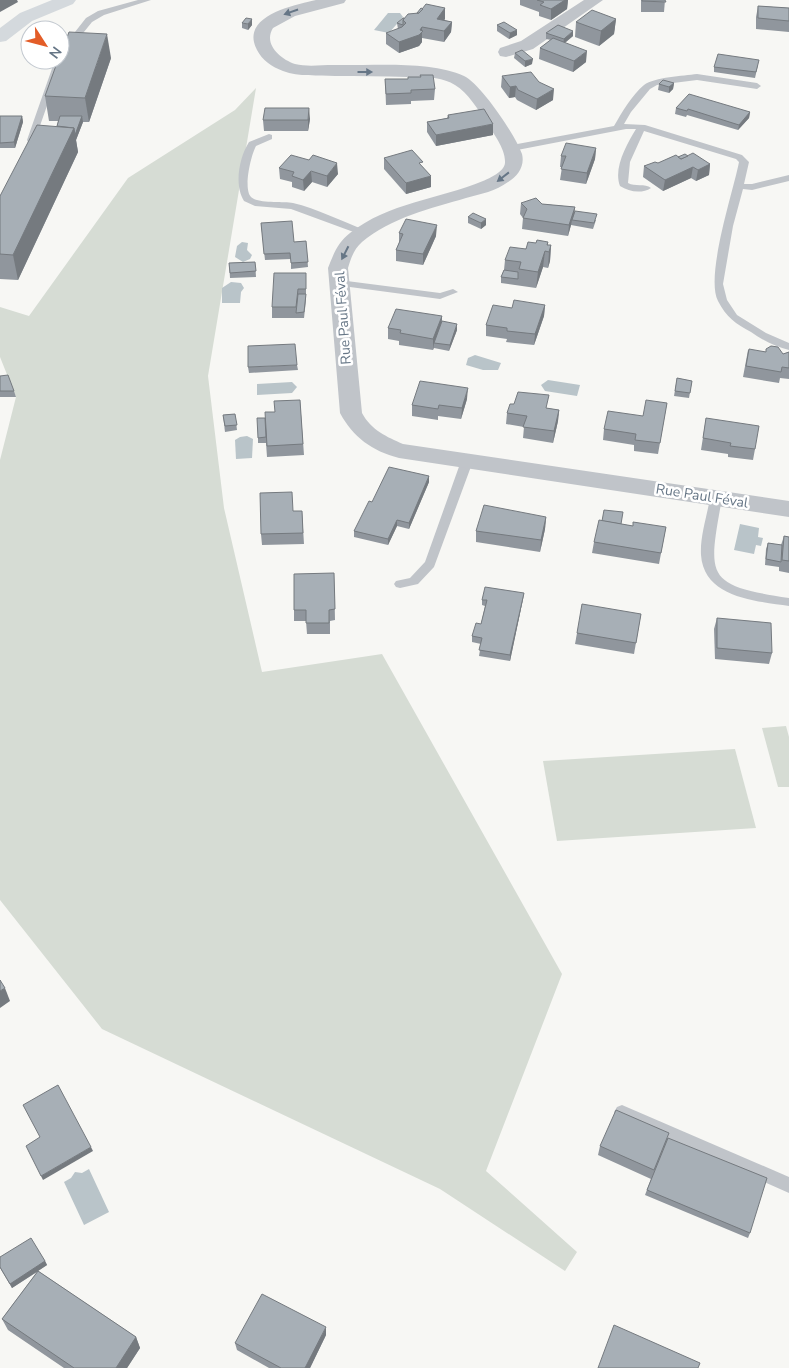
<svg xmlns="http://www.w3.org/2000/svg" width="789" height="1368" viewBox="0 0 789 1368" font-family="'Nunito Sans',sans-serif">
<style>
.green{fill:#d6dcd4}
.water{fill:#b9c4c9}
.lines{fill:none;stroke-linecap:round;stroke-linejoin:round}
.service{fill:#c0c4c9;fill-rule:evenodd}
.minor{fill:#c0c4c9;fill-rule:evenodd}
.secondary{fill:#d4d9dd;fill-rule:evenodd}
.wall{fill:#90969d}
.shaded-wall{fill:#757a7f}
.building{fill:#a7afb6;stroke:#757a7f}
.oneway{fill:#667686}
.labels{text-anchor:middle;dominant-baseline:central;stroke-width:5;stroke-linejoin:round;paint-order:stroke}
.far-street-label{font-size:14px;fill:#667686;stroke:#fff}
</style>
<rect width="100%" height="100%" fill="#f7f7f4"/>
<g class="green">
<path d="M256,88L208,376L224,508L262,672L382,654L562,974L486,1171L577,1252L565,1271L440,1189L102,1029L0,900V460L16,397L0,357V307L29,316L128,178L235,110Z"/>
<path d="M786,726L789,737V787H778L762,728Z"/>
<path d="M735,749L756,828L557,841L543,761Z"/>
</g>
<g class="water">
<path d="M388,13H400L403,17L389,33L374,30Z"/>
<path d="M242,242L248,243L247,250L252,255L250,259L243,262L235,257L237,246Z"/>
<path d="M231,282L241,283L244,288L241,292L240,303H222V288Z"/>
<path d="M475,355L501,363L498,370H483L466,365L468,358Z"/>
<path d="M548,380L580,385L577,396L545,391L541,385Z"/>
<path d="M292,382L297,387L292,393L257,395V384Z"/>
<path d="M247,436L253,439L252,458L236,459L235,440L240,437Z"/>
<path d="M740,524L759,528L758,537L763,538L761,546L756,545L754,554L734,550Z"/>
<path d="M89,1169L109,1212L84,1225L64,1182L71,1178L75,1172L82,1173Z"/>
</g>
<g class="lines">
<g class="service">
<path d="M138,0H151L104,15L92,22L71,48L64,46L86,18L98,11Z"/>
<path d="M60,58L63,60L35,140L31,143L28,142L27,140L55,60H60Z"/>
<path d="M697,74L757,83L761,86L757,89L697,80L657,85L650,89L631,112L624,124L645,125L742,155L749,162L744,184H752L789,175V181L752,190L743,189L733,226L723,284L727,300L737,315L766,333L789,343V350C776,347 762,340 751,332C736,324 726,317 718,301C705,276 733,193 739,162L736,159L644,131L630,162L628,183C635,187 645,183 651,188C642,194 629,192 620,186C613,168 627,144 636,129H626L512,151L507,148L512,145L614,126C622,112 632,95 644,85C655,77 683,76 697,74Z"/>
<path d="M269,134L272,135V139L256,146C251,155 243,189 251,197C258,204 283,201 293,203C316,208 343,222 365,230V234H359L291,209L255,206L244,201C234,185 239,158 249,142Z"/>
<path d="M339,280L440,293L453,289L458,292L440,299L335,285V281Z"/>
<path d="M467,457L473,461L434,567L418,584L400,588L396,587L394,584L396,581L410,578L425,562L461,461Z"/>
<path d="M716,494L722,498C708,577 704,585 789,598V606C756,601 704,598 701,555C700,536 707,516 710,498Z"/>
<path d="M622,1105L789,1177V1193L617,1117L614,1112L617,1107Z"/>
</g>
<g class="minor">
<path d="M316,0H346L344,3L295,16L273,28C263,44 280,59 295,64C307,67 321,65 333,65C370,66 430,60 464,76C481,84 516,136 522,154C525,166 518,176 508,182C496,191 481,194 466,198C432,208 390,218 362,242C354,249 351,258 348,268L362,413C371,430 387,437 403,444L789,501V517L399,458C372,451 353,437 340,413L328,268C333,255 338,242 350,233C388,203 439,199 483,181C490,178 504,172 505,163C506,149 493,133 486,122C478,109 468,93 455,85C441,76 422,77 407,77C383,76 359,76 335,76C318,75 299,77 283,71C272,67 262,60 257,50C239,16 294,5 316,0Z"/>
<path d="M584,0H603L533,49L506,57L500,56L498,52L500,48L521,41Z"/>
</g>
<path class="secondary" d="M52,0H76L73,4L32,21L6,41L0,42V28L20,13Z"/>
</g>
<g class="wall">
<path d="M520,0H568L567,9L551,20L539,16V12L520,5Z"/>
<path d="M641,0H665L664,12H641Z"/>
<path d="M758,6L789,8V32L756,29V17Z"/>
<path d="M445,8V19L444,20L452,22L451,32L444,42L422,38V42L419,46L399,53L386,44V33L398,29L397,23L404,18L417,13Z"/>
<path d="M616,19L614,34L599,46L575,37L576,22Z"/>
<path d="M242,23L252,25L248,30L242,28Z"/>
<path d="M497,25L517,35L509,39L497,31Z"/>
<path d="M546,33L573,36L565,43L586,62L573,72L539,59L540,48L551,40L546,39Z"/>
<path d="M515,53L532,64L525,67L514,58Z"/>
<path d="M111,58L89,122H83L76,140L78,152L18,280L0,279V196L57,126L58,121H49L45,96Z"/>
<path d="M758,65L755,78L714,72V67Z"/>
<path d="M502,76L553,100L536,110L517,100L515,97L509,98L501,87Z"/>
<path d="M385,79L435,89L434,100L411,101V104L386,105Z"/>
<path d="M674,83L673,89L669,93L658,90L659,84Z"/>
<path d="M676,108L750,112L749,118L738,130L687,115L686,117L675,114Z"/>
<path d="M448,115L493,135L436,146L427,132V122L447,118Z"/>
<path d="M0,116H22L23,122L15,148H0Z"/>
<path d="M310,119L308,131H264L263,120Z"/>
<path d="M596,148L595,159L586,184L560,180L562,167H560L561,156Z"/>
<path d="M688,156L710,164L709,175L696,181L691,178L663,191L643,177L644,166L658,163L678,157Z"/>
<path d="M384,158L423,167L431,187L406,194L384,169Z"/>
<path d="M279,168L338,174L327,187L312,182L304,191L292,187V182L280,179Z"/>
<path d="M521,203L542,204L575,207L574,213L596,220L593,229L571,225L568,236L522,229L523,218L520,214Z"/>
<path d="M468,217L486,225L481,229L468,223Z"/>
<path d="M261,223L294,242L306,241L308,267L291,269V259L265,260Z"/>
<path d="M399,233L436,236L423,265L396,261V250L399,243Z"/>
<path d="M548,242V245H551L550,261L548,268L543,267L536,288L501,283V277L504,270L505,260L536,243Z"/>
<path d="M255,262L256,277L230,278L229,263Z"/>
<path d="M306,273V300L304,318H272V307Z"/>
<path d="M545,305L544,316L534,345L506,342L507,339L486,336V325L512,308Z"/>
<path d="M442,316V321L457,330L449,351L434,348L433,350L399,345V341L388,339V328Z"/>
<path d="M748,350L783,354L789,352V379L780,378L779,383L743,377Z"/>
<path d="M297,365L298,370L249,373L248,367Z"/>
<path d="M0,376L14,391L16,397H0Z"/>
<path d="M677,378L692,381L689,398L674,396Z"/>
<path d="M467,399L461,419L438,416V420L412,416V405Z"/>
<path d="M300,400L304,455L267,457L266,443H258V438L265,418L275,412Z"/>
<path d="M667,403L658,454L634,451V445L603,440L604,429L643,416Z"/>
<path d="M547,408L559,410L558,421L553,443L523,438L524,427L506,424L507,413Z"/>
<path d="M235,414L237,430L225,432L223,415Z"/>
<path d="M706,418L755,449L753,460L728,457V454L701,450Z"/>
<path d="M429,476V482L409,529L397,526L388,545L354,537V531L372,502Z"/>
<path d="M293,511H302L304,544L262,545L261,534Z"/>
<path d="M546,517L545,529L540,552L476,542V531Z"/>
<path d="M621,524L633,526L666,527L659,564L592,553L594,542Z"/>
<path d="M784,536L789,537V573L779,571V567L765,565L766,549L768,543L781,545Z"/>
<path d="M334,573L335,620L330,621V634H307L306,621H294V610Z"/>
<path d="M524,593L523,599L510,661L479,656L481,644L472,642V636L481,624L485,606L482,605V600Z"/>
<path d="M641,614L634,654L575,644L577,633Z"/>
<path d="M717,618L772,653L769,664L715,659L714,629Z"/>
<path d="M668,1138L750,1233L748,1238L645,1195L651,1179L598,1155L600,1146Z"/>
<path d="M0,1257L45,1261L47,1265L38,1271L136,1337L140,1348L127,1368H64L8,1330L2,1319L37,1272L12,1288L0,1268Z"/>
<path d="M326,1335L310,1368H269L237,1350L235,1343Z"/>
</g>
<g class="shaded-wall">
<path d="M0,0H17L18,2L0,12Z"/>
<path d="M565,0H568L567,9L551,20V9Z"/>
<path d="M445,8V19L437,29V19Z"/>
<path d="M252,19V25L248,30V24Z"/>
<path d="M616,19L614,34L599,46L601,31Z"/>
<path d="M452,22L451,32L444,42V31Z"/>
<path d="M422,27V42L419,46L399,53V42L420,30Z"/>
<path d="M517,30V35L509,39L510,33Z"/>
<path d="M573,31V36L563,44L564,39Z"/>
<path d="M107,34L111,58L89,122L85,98Z"/>
<path d="M587,51L586,62L573,72L574,61Z"/>
<path d="M533,59L532,64L525,67V61Z"/>
<path d="M674,83L673,89L669,93V87Z"/>
<path d="M516,86L515,97L509,98L510,87Z"/>
<path d="M554,89L553,100L536,110L537,99Z"/>
<path d="M309,108L310,119L308,131V120Z"/>
<path d="M750,112L749,118L738,130L739,125Z"/>
<path d="M22,116L23,122L15,148L14,142Z"/>
<path d="M82,116L83,122L76,140L78,152L18,280L13,255L74,128Z"/>
<path d="M493,124V135L436,146V135Z"/>
<path d="M596,148L595,159L586,184L587,173Z"/>
<path d="M337,163L338,174L327,187V176Z"/>
<path d="M710,164L709,175L696,181L698,170Z"/>
<path d="M693,167L691,178L663,191L665,180Z"/>
<path d="M311,171L312,182L304,191L303,180Z"/>
<path d="M431,176V187L406,194V183Z"/>
<path d="M575,207L574,218L572,220L571,225L568,236L569,225Z"/>
<path d="M486,219V225L481,229V223Z"/>
<path d="M437,225L436,236L423,265V254Z"/>
<path d="M551,245L550,261L548,268L549,252Z"/>
<path d="M545,251L543,267L536,288L538,272Z"/>
<path d="M545,305L544,316L534,345L535,334Z"/>
<path d="M442,316L441,327L434,343L433,350V339Z"/>
<path d="M457,324V330L449,351L450,345Z"/>
<path d="M468,388L467,399L461,419L462,408Z"/>
<path d="M559,410L558,421L553,443L554,431Z"/>
<path d="M429,476V482L409,529V523Z"/>
<path d="M546,517L545,529L540,552L541,540Z"/>
<path d="M397,520V526L388,545V539Z"/>
<path d="M524,593L523,599L510,661V655Z"/>
<path d="M5,988L10,1001L0,1008V991Z"/>
<path d="M91,1147L93,1151L43,1180L41,1176Z"/>
<path d="M45,1261L47,1265L12,1288L10,1284Z"/>
<path d="M326,1327V1335L310,1368H305Z"/>
<path d="M136,1337L140,1348L127,1368H116Z"/>
</g>
<g class="building">
<path d="M537,0H565L551,9L540,5L544,2Z"/>
<path d="M642,0H665L666,2L642,1Z"/>
<path d="M426,4L445,8L437,19L452,22L444,31L422,27L420,30L423,31L419,35L399,42L386,33L402,27L406,23L403,20L408,14L419,13Z"/>
<path d="M758,6L789,8V21L758,18Z"/>
<path d="M421,8L423,9L419,13H417Z"/>
<path d="M592,10L616,19L601,31L576,22Z"/>
<path d="M246,18L252,19L248,24L242,23Z"/>
<path d="M403,18H404L403,20V25L397,23Z"/>
<path d="M504,22L517,30L510,33L497,25Z"/>
<path d="M558,25L573,31L564,39L546,33Z"/>
<path d="M69,32L107,34L85,98L45,96L58,60H60V56Z"/>
<path d="M553,38L587,51L574,61L540,48Z"/>
<path d="M522,50L533,59L525,61L515,53Z"/>
<path d="M718,54L759,60L756,72L714,67Z"/>
<path d="M531,72L539,82L554,89L537,99L518,90L516,86L510,87L502,76Z"/>
<path d="M420,75H433L435,89L411,90V93L386,94L385,79H408V77H421Z"/>
<path d="M663,80L674,83L669,87L659,84Z"/>
<path d="M689,94L750,112L739,125L688,109L687,111L676,108Z"/>
<path d="M265,108H309L308,120H263Z"/>
<path d="M484,109L493,124L436,135L427,122L449,118L448,115Z"/>
<path d="M0,116H22L14,142L0,143Z"/>
<path d="M60,116H82L75,135L74,128L57,126Z"/>
<path d="M37,125L74,128L13,255L0,254V196Z"/>
<path d="M566,143L596,148L587,173L561,169L566,156H561Z"/>
<path d="M412,150L423,162L419,163L431,176L406,183L384,158Z"/>
<path d="M693,153L710,164L698,170L693,167L665,180L644,166L655,162L658,163L676,155L681,159Z"/>
<path d="M685,154L688,156L681,159L678,157Z"/>
<path d="M291,155L309,160L313,155L337,163L327,176L311,171L303,180L292,176L294,172L279,168Z"/>
<path d="M536,198L542,204L575,207L569,225L523,218L527,209L521,203Z"/>
<path d="M575,211L597,214L594,223L572,220Z"/>
<path d="M473,213L486,219L481,223L468,217Z"/>
<path d="M406,219L437,225L423,254L396,250L403,234L399,233Z"/>
<path d="M292,221L294,242L306,241L308,262L291,263L290,253L264,254L261,223Z"/>
<path d="M537,240L548,242L547,245H551L549,252L545,251L538,272L519,269L521,262L505,260L510,247L526,249L528,242L536,243Z"/>
<path d="M255,262L256,271L230,273L229,263Z"/>
<path d="M504,270L518,272V279L501,277Z"/>
<path d="M274,273H306V289H298L296,307H272Z"/>
<path d="M298,294H306L304,312L296,313Z"/>
<path d="M514,300L545,305L535,334L507,331V328L486,325L493,305L512,308Z"/>
<path d="M396,309L442,316L433,339L400,333L401,330L388,328Z"/>
<path d="M442,321L457,324L450,345L434,343Z"/>
<path d="M295,344L297,365L248,367V346Z"/>
<path d="M771,346L778,347L783,354L789,352V368L782,367L781,372L746,366L749,349L766,352V349Z"/>
<path d="M8,375L14,391H0V376Z"/>
<path d="M677,378L692,381L690,393L675,391Z"/>
<path d="M420,381L468,388L462,408L439,405L438,409L412,405Z"/>
<path d="M518,392L549,395L546,408L559,410L554,431L523,427L527,416L507,413L510,404H514Z"/>
<path d="M300,400L303,444L267,446L265,412H275L274,401Z"/>
<path d="M646,400L667,403L660,443L635,440L636,434L604,429L608,411L643,416Z"/>
<path d="M235,414L237,425L225,426L223,415Z"/>
<path d="M257,418H265L266,437L258,438Z"/>
<path d="M706,418L759,426L755,449L730,446L731,443L703,438Z"/>
<path d="M389,467L429,476L409,523L397,520L388,539L354,531L369,501L372,502Z"/>
<path d="M292,492L293,511H302L303,533L261,534L260,493Z"/>
<path d="M484,505L546,517L541,540L476,531Z"/>
<path d="M604,510L623,512L621,524L602,521Z"/>
<path d="M599,520L633,526V522L666,527L661,553L594,542Z"/>
<path d="M784,536L789,537V561L782,560Z"/>
<path d="M768,543L782,545L781,562L766,559Z"/>
<path d="M334,573L335,609L329,610V623H306V610H294V574Z"/>
<path d="M485,587L524,593L510,655L479,650L482,638L472,636L476,623L481,624L487,600H482Z"/>
<path d="M582,604L641,614L636,643L577,633Z"/>
<path d="M717,618L771,623L772,653L717,648Z"/>
<path d="M0,980L5,988L0,991Z"/>
<path d="M58,1085L91,1147L41,1176L26,1146L40,1137L23,1105Z"/>
<path d="M616,1110L669,1133L654,1170L600,1146Z"/>
<path d="M668,1138L767,1178L750,1233L647,1190Z"/>
<path d="M31,1238L45,1261L10,1284L0,1267V1257Z"/>
<path d="M38,1271L136,1337L116,1368H74L2,1319Z"/>
<path d="M262,1294L326,1327L305,1368H281L235,1343Z"/>
<path d="M614,1325L700,1363L698,1368H598Z"/>
</g>
<defs><path id="oneway-solid" d="M-6-.8H1V-3.2L6.5 0L1 3.2V.8H-6Z" transform="scale(1.25)"/></defs>
<g class="oneway">
<use href="#oneway-solid" transform="translate(291 12) rotate(161)"/>
<use href="#oneway-solid" transform="translate(365 72)"/>
<use href="#oneway-solid" transform="translate(503 177) rotate(142)"/>
<use href="#oneway-solid" transform="translate(345 253) rotate(117)"/>
</g>
<g class="labels">
<g class="far-street-label">
<text transform="translate(343 318) rotate(-94)">Rue Paul Féval</text>
<text transform="translate(702 496) rotate(9)">Rue Paul Féval</text>
</g>
</g>
<g transform="translate(45 45) rotate(126)"><circle r="24" fill="#ffffff" stroke="#c2c8cf"/>
<path d="M0-4L9 19L0 12L-9 19Z" fill="#e35d28"/>
<text y="-8" font-size="14" font-weight="bold" text-anchor="middle" fill="#667686">N</text>
</g>
</svg>
